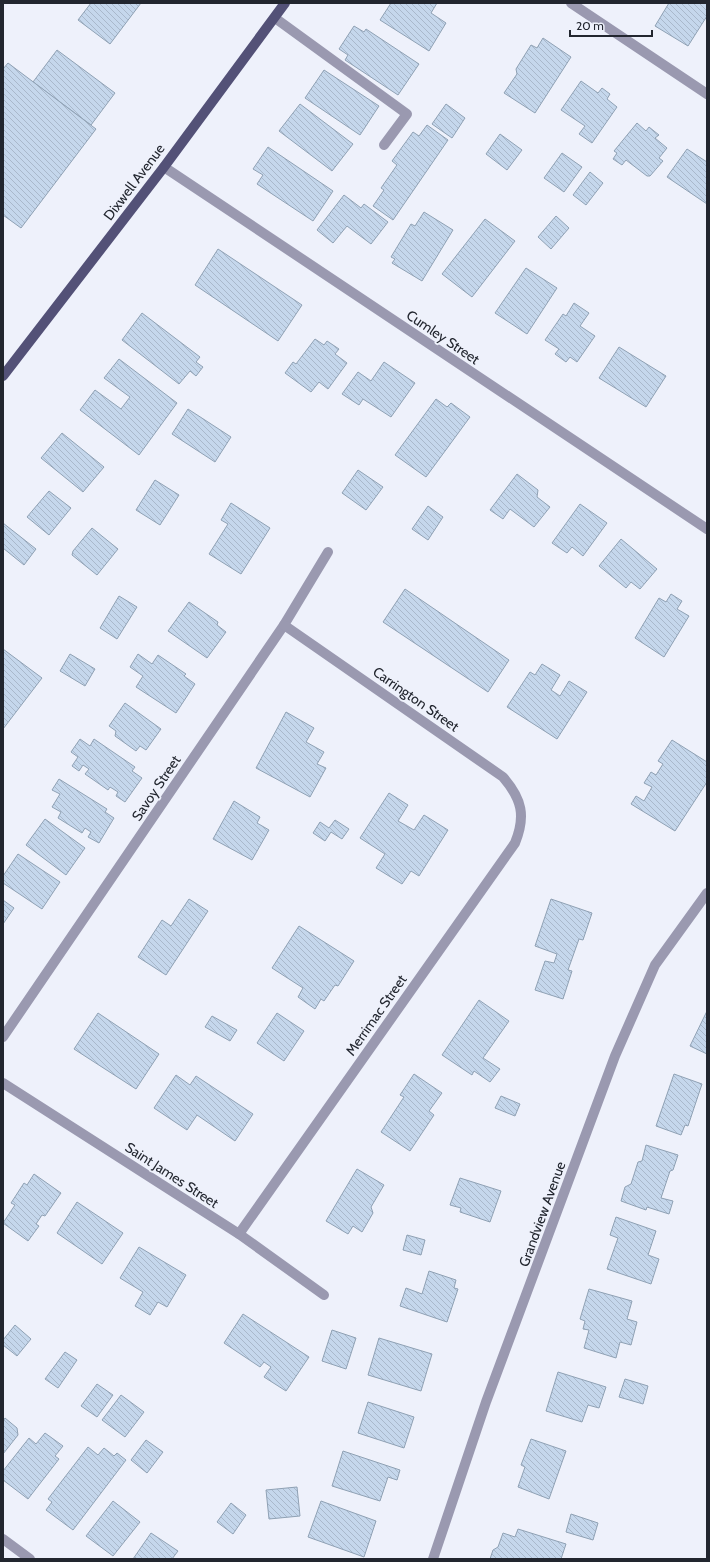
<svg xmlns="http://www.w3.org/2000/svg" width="710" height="1562" viewBox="0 0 710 1562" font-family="Cabin,sans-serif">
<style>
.building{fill:url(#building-back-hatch);stroke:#8fa1b4}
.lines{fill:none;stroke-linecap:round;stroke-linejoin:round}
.minor{stroke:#9a99b0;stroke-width:10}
.major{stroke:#535177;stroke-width:10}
.labels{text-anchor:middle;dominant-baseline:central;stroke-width:3.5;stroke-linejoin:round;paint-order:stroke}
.street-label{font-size:14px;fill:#22262f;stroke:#eef1fb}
</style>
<defs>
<pattern id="building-back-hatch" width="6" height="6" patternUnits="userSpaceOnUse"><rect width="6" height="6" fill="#c5d7ec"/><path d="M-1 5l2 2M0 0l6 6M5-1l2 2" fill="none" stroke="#a9b8cb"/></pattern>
</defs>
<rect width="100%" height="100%" fill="#eef1fb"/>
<g class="building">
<path d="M91,3H141L110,44L78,20Z"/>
<path d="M391,3H437L431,13L446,23L429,51L380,20Z"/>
<path d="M669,3H707V16L688,46L655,26Z"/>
<path d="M354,26L364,32L366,29L419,64L398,95L345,60L348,55L339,49Z"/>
<path d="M543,38L571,57L535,113L504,93L517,74L516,69L531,45L537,48Z"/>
<path d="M57,50L115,93L91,125L33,82Z"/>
<path d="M8,63L96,129L21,228L3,215V69Z"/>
<path d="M324,70L379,106L360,135L305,98Z"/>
<path d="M581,81L598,93L602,88L610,94L607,99L617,107L592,143L579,134L585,126L561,110Z"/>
<path d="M300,104L353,144L332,171L279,131Z"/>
<path d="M446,104L465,118L452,138L432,124Z"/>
<path d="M637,123L646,131L649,127L659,135L655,138L667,148L659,158L663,161L650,176H647L626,160L622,165L613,159L617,153L614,151Z"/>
<path d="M427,125L448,140L393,220L373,206L384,190L381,188L397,165L392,161L413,132L419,136Z"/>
<path d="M500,134L522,150L507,170L486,154Z"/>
<path d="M268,147L333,191L313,221L257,184L263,175L253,169Z"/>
<path d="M687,149L707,162V204L667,177Z"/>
<path d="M562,153L582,167L564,192L544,178Z"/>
<path d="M590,172L603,183L586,205L573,195Z"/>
<path d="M344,195L361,208L364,204L388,222L371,244L347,226L333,243L317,230Z"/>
<path d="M424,212L453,230L422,281L392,263L395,259L391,257L411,224L415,226Z"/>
<path d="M556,216L569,228L551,249L538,237Z"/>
<path d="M485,219L515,241L472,297L442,274Z"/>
<path d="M218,249L302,305L278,341L195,285Z"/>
<path d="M526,268L557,288L527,334L495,313Z"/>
<path d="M574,303L589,313L580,326L595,336L577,362L570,357L566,362L555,354L559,349L545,340L563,314L566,316Z"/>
<path d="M142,313L200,357L196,362L203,367L196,376L190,371L179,384L122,340Z"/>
<path d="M315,339L324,345L327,341L339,349L335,354L347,363L328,389L319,382L311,392L285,373L293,362L296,364Z"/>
<path d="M619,347L666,376L646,407L599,378Z"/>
<path d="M119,359L177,403L139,455L80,410L95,390L121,409L130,397L104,378Z"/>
<path d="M384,362L415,383L391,417L363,399L359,405L342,394L358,372L371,381Z"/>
<path d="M436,399L447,407L451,403L470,417L426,477L395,455Z"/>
<path d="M188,409L231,437L215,462L172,434Z"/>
<path d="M62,433L104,467L83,492L41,458Z"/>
<path d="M358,470L383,487L366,510L342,493Z"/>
<path d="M517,474L538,490L537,497L550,507L534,527L510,509L503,519L490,510Z"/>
<path d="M155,480L179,495L160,525L136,510Z"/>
<path d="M49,491L71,508L49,535L27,517Z"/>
<path d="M231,503L270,528L241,574L209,554L228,524L221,520Z"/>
<path d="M580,504L607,523L583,556L572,547L567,553L552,543Z"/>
<path d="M428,506L443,517L428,540L412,529Z"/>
<path d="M3,523L36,549L24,565L3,548Z"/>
<path d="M92,528L118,549L97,575L72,555L73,551Z"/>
<path d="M621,539L657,569L640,589L631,582L626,588L599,566Z"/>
<path d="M405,589L509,660L488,692L383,622Z"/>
<path d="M671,594L682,601L677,609L689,616L664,657L635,638L659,598L666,602Z"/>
<path d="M119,596L137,607L117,639L100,628Z"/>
<path d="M189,602L218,622L217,625L226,632L207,658L168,631Z"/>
<path d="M3,649L42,678L3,729Z"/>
<path d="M70,654L95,669L85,686L60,671Z"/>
<path d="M138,654L152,664L158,655L186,674L184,676L195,684L176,713L136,687L143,676L130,667Z"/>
<path d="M542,664L560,675L551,690L560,696L569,681L587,692L557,739L507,707L530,672L535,675Z"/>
<path d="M125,703L161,729L146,750L140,746L136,751L115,736L116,731L109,726Z"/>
<path d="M286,712L314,728L306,742L324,752L317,764L326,768L310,797L256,768Z"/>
<path d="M80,739L90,746L94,739L135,767L132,771L142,778L125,802L116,796L118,792L110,787L108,790L85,774L89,769L83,765L79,771L72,766L78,757L71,752Z"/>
<path d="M672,740L707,762V782L675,831L631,804L636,796L644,801L652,787L644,783L651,772L656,775L663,764L658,761Z"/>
<path d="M59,779L107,809L105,812L114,818L99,843L88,837L91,832L85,828L82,833L58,818L61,812L52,807L60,794L52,790Z"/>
<path d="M389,793L408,805L398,821L414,830L424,815L448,830L419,876L411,871L402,884L376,868L385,854L360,838Z"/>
<path d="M234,801L260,817L257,823L269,830L252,860L213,839Z"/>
<path d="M45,819L85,848L66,875L26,845Z"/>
<path d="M335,820L349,829L342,839L331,832L325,841L313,833L320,822L329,828Z"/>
<path d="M18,854L60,882L42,909L3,883V876Z"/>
<path d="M189,899L208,911L166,975L138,957L162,920L171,926Z"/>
<path d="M551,899L592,913L583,940L579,939L568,970L572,971L563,999L535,990L545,961L554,963L557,954L535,946Z"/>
<path d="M3,900L14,908L3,924Z"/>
<path d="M299,926L354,961L338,986L335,985L324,1001L321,999L315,1009L298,997L303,988L272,968Z"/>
<path d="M479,1000L509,1021L483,1058L500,1069L490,1082L474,1071L472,1075L442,1055Z"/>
<path d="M707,1011V1054L690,1046Z"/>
<path d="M98,1013L159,1054L136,1089L74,1049Z"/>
<path d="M277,1013L304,1031L284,1061L257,1043Z"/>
<path d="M212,1016L237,1030L230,1041L205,1027Z"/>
<path d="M414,1074L442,1093L429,1111L434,1115L410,1151L381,1132L404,1097L400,1095Z"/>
<path d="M674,1074L702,1084L688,1126L685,1125L681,1135L656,1126Z"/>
<path d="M176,1075L190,1085L196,1076L253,1114L235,1141L197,1115L187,1130L154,1108Z"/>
<path d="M501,1096L520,1104L515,1116L495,1108Z"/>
<path d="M646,1145L678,1155L673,1170L670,1171L661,1198L673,1201L669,1214L647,1207L646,1210L621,1201L625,1187L631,1184L638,1162L642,1161Z"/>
<path d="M357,1169L384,1185L371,1207L373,1213L362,1232L353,1226L348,1234L326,1221Z"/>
<path d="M34,1174L61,1193L45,1216L42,1215L36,1224L39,1226L28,1241L3,1223L15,1205L11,1203L24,1183L27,1185Z"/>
<path d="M460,1178L501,1191L490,1222L460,1212L461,1208L450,1205Z"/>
<path d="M77,1202L123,1233L102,1264L57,1233Z"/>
<path d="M616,1217L656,1231L648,1255L659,1259L651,1284L607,1269L618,1238L610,1235Z"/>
<path d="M407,1235L425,1240L421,1255L403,1250Z"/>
<path d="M139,1247L186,1275L167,1307L158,1302L150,1315L135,1306L143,1292L120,1278Z"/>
<path d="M429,1271L456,1280L454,1288L458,1289L447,1322L400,1306L406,1288L422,1294Z"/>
<path d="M589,1289L632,1301L627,1319L637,1322L631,1345L620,1342L616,1358L584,1348L589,1330L583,1329L585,1321L580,1319Z"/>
<path d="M243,1314L309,1357L286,1391L264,1377L271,1367L264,1362L260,1367L224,1343Z"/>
<path d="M15,1325L31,1339L17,1356L3,1345V1340Z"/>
<path d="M332,1330L356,1338L346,1369L322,1361Z"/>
<path d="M379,1338L432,1354L421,1391L368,1375Z"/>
<path d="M65,1352L77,1360L58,1388L45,1379Z"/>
<path d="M558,1372L606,1387L599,1408L588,1405L582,1422L546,1411Z"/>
<path d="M625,1379L648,1386L643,1404L619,1397Z"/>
<path d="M97,1384L113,1395L97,1417L81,1406Z"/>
<path d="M121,1395L144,1412L125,1437L102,1420Z"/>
<path d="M368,1402L414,1417L404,1448L358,1433Z"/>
<path d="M5,1418L17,1428L18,1435L3,1454V1421Z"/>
<path d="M45,1433L63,1446L55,1456L59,1459L28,1499L3,1480V1471L29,1438L36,1444Z"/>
<path d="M531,1439L566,1451L549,1499L518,1487L525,1467L521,1465Z"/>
<path d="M146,1440L163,1452L147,1473L131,1460Z"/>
<path d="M88,1447L98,1455L104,1448L114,1456L117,1453L126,1460L73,1530L46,1510L52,1502L48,1499Z"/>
<path d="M343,1451L400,1470L397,1480L388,1477L380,1501L332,1486Z"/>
<path d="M297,1487L300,1516L269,1519L266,1490Z"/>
<path d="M113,1501L140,1522L113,1556L86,1536Z"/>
<path d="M321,1501L376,1521L364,1557L308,1537Z"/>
<path d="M231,1503L246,1515L233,1534L217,1522Z"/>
<path d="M571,1514L598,1523L593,1540L566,1532Z"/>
<path d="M518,1529L566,1544L561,1559H490L493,1550L498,1547L503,1533L515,1537Z"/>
<path d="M151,1533L178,1551L172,1559H133Z"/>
</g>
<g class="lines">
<g class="minor">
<path d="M571,3L707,94"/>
<path d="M275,18L407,114L384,145"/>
<path d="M164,167L707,529"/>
<path d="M3,1037L284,625L328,552"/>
<path d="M3,1083L239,1234L324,1295"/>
<path d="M239,1234L515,843C526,816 522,799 503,777L284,625"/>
<path d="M3,1539L30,1559"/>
<path d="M433,1559L486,1402L615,1056L655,965L707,893"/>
</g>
<path class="major" d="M3,376L164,167L285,3"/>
</g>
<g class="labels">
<g class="street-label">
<text transform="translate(134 182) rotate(-53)">Dixwell Avenue</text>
<text transform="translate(443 337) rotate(34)">Cumley Street</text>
<text transform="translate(416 699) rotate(35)">Carrington Street</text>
<text transform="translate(156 788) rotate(-56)">Savoy Street</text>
<text transform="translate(376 1015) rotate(-55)">Merrimac Street</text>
<text transform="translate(172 1175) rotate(33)">Saint James Street</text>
<text transform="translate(542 1214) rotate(-70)">Grandview Avenue</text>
</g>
</g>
<rect width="710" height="1562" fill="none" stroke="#22262f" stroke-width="8"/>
<path d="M570 30v6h82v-6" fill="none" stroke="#22262f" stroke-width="2"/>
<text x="576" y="30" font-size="12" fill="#22262f" stroke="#eef1fb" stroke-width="3" paint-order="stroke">20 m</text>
</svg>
